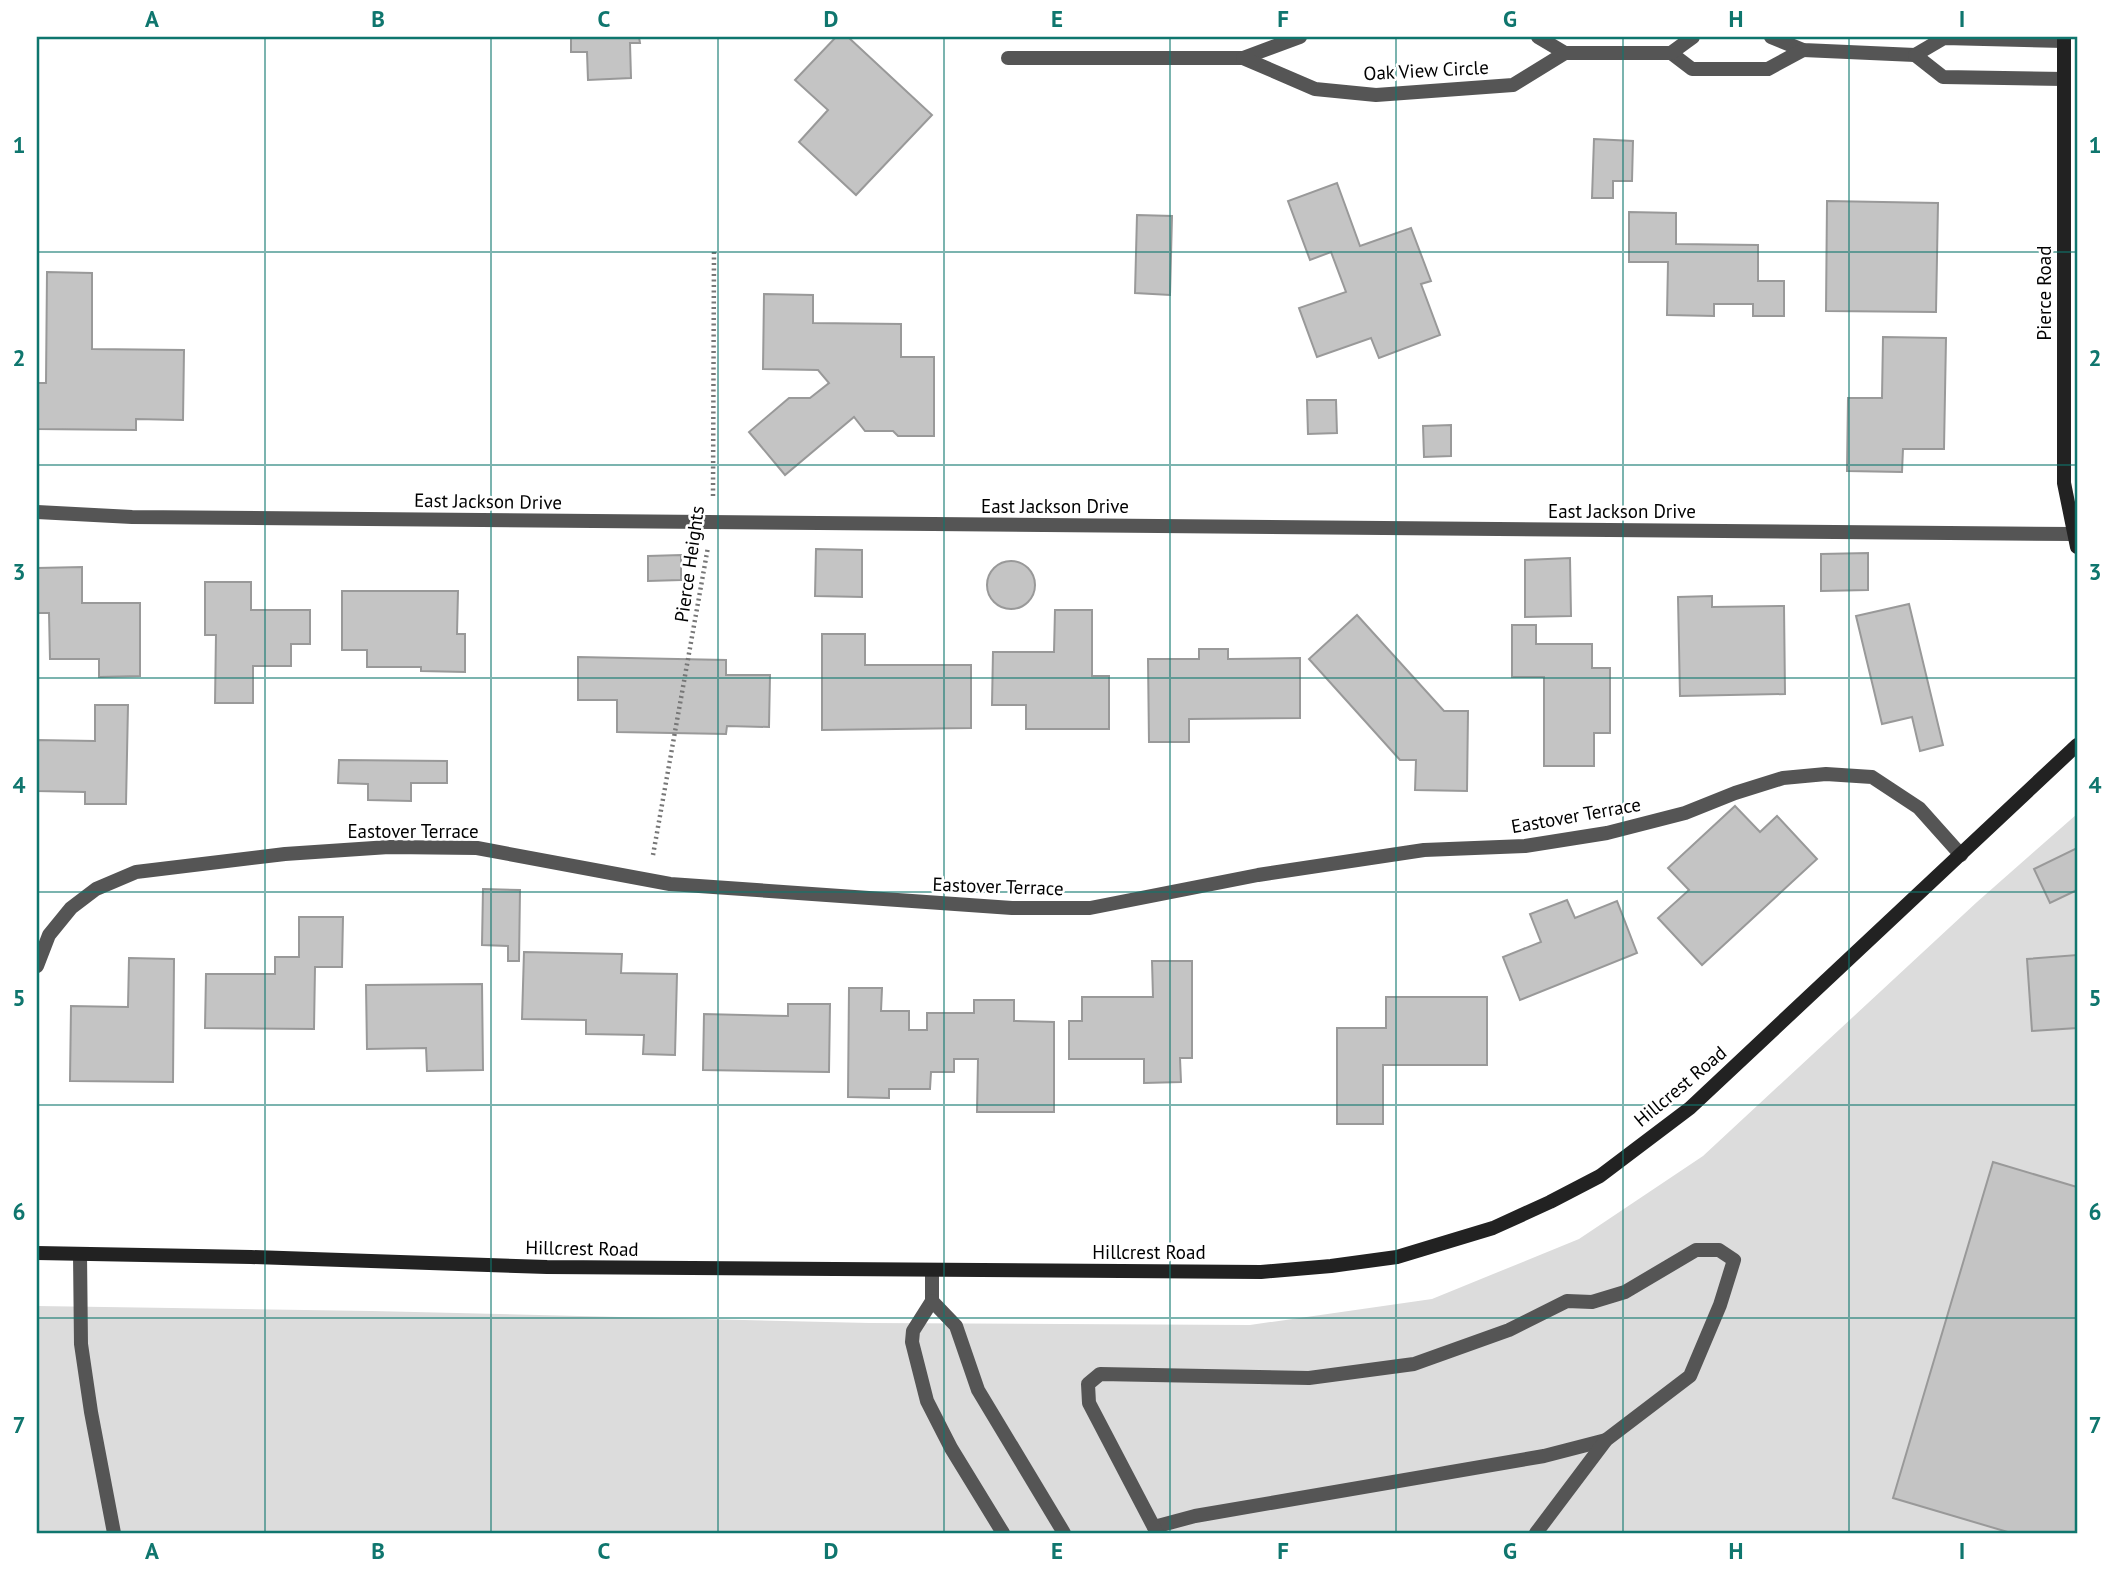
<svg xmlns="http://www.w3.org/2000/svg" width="2114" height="1570" viewBox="0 0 2114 1570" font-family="'PT Sans',sans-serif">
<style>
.green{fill:#dcdcdc}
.building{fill:#c4c4c4;stroke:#999;stroke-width:2}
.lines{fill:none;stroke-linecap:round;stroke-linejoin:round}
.path{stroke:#777;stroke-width:4.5;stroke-dasharray:2 3.5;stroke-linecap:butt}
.lane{stroke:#555;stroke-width:14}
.street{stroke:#555;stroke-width:14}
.secondary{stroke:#222;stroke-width:14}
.grid{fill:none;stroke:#0f766e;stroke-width:2;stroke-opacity:0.55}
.labels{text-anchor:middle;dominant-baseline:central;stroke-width:5;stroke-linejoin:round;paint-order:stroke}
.street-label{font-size:19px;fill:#000;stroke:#fff}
.neatline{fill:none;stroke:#0f766e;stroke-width:2.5}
.grid-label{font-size:23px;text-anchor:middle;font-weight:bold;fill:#0f766e}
</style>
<rect width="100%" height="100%" fill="#fff"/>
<path class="green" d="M2077,814V1533H37V1306L372,1311L869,1323L1250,1325L1432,1299L1579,1239L1703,1156L1977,902Z"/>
<g class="building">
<path d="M571,37H639L640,43H630L631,78L588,80L587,52H571Z"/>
<path d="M836,37H848L932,115L856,195L799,142L828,110L795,80Z"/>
<path d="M1594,139L1633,141L1632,181H1613V198H1592Z"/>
<path d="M1337,183L1360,246L1411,228L1431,281L1421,284L1440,335L1379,358L1371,338L1317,357L1299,308L1346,292L1331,252L1310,260L1288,201Z"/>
<path d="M1827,201L1938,203L1936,312L1826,311Z"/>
<path d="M1629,212L1676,213V244L1758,245V281H1784V316H1753V304H1714V316L1667,315L1668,262H1629Z"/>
<path d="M1137,215L1172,216L1170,295L1135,293Z"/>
<path d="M47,272L92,273V349L184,350L183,420L136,419V430L37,429V383H46Z"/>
<path d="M764,294L813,295V323L901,324V357H934V436H898L893,431H865L854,417L785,475L749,432L789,398H810L829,383L818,370L763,369Z"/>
<path d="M1883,337L1946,338L1944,449H1903L1902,472L1847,471L1848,398H1882Z"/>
<path d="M1307,400H1336L1337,433L1308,434Z"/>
<path d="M1451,425V456L1424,457L1423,426Z"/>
<path d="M816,549L862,550V597L815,596Z"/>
<path d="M1868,553V590L1821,591V554Z"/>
<path d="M681,555V580L648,581V556Z"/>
<path d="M1570,558L1571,616L1525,617V560Z"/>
<circle cx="1011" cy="585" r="24"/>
<path d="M82,567V603H140V676L99,677V659H50L49,613H37V568Z"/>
<path d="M205,582H251V610H310V644H291V666H253V703H215L216,635H205Z"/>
<path d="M342,591H458L457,634H465V672L421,671V667H367V650H342Z"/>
<path d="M1712,596V607L1784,606L1785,694L1680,696L1678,597Z"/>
<path d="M1909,604L1943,745L1920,751L1912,717L1882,724L1856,616Z"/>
<path d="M1055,610H1092V676H1109V729H1026V705H992L993,652H1054Z"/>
<path d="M1357,615L1444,711H1468L1467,791L1415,790L1416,760H1400L1309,659Z"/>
<path d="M1512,625H1536V644H1592V668H1610V733H1594V766H1544V677H1512Z"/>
<path d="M822,634H865V665H971V728L822,730Z"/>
<path d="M1199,649H1228V659L1300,658V718L1189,719V742H1149L1148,659H1199Z"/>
<path d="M578,657L726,660V675H770L769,727L727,726L726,734L617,732V700H578Z"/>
<path d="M95,705H128L126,804H85V792L37,791V740L95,741Z"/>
<path d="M339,760L447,761V783H411V801L368,800V784L338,783Z"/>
<path d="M1735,806L1760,832L1777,816L1817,859L1702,965L1658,918L1689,890L1668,868Z"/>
<path d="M2077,848V890L2050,903L2034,869Z"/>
<path d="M483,889L520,890L519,961H508V946L482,945Z"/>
<path d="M1567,900L1575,918L1617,901L1637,953L1520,1000L1503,957L1541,942L1530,914Z"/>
<path d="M299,917H343L342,967H315L314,1029L205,1028L206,974H275V957H299Z"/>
<path d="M524,952L622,954L621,973L677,974L675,1055L643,1054L644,1035L586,1034V1020L522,1019Z"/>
<path d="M2077,955V1028L2032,1031L2027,959Z"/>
<path d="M129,958L174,959L173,1082L70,1081L71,1006L128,1007Z"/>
<path d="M1152,961H1192V1058H1180L1181,1082L1144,1083V1059H1069V1021H1082V997H1153Z"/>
<path d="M482,984L483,1070L427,1071L426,1048L367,1049L366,985Z"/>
<path d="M849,988H882L881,1011H909V1030H927V1013H974V1000H1014V1021L1054,1022V1112H977L978,1059H954V1072H931L930,1089H889V1098L848,1097Z"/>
<path d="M1386,997H1487V1065H1383V1124H1337V1028H1386Z"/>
<path d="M788,1004H830L829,1072L703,1070L704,1014L788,1016Z"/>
<path d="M1993,1162L2077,1187V1533H2011L1893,1498Z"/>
</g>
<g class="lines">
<g class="path">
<path d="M713,496L714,249"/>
<path d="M653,855L708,547"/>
</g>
<g class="lane">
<path d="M80,1254L81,1344L91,1412L114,1533"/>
<path d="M932,1270V1301L913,1331L912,1342L927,1401L951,1448L1003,1533"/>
<path d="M932,1301L956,1326L978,1390L1064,1533"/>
<path d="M1154,1527L1195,1516L1544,1456L1606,1440"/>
<path d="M1157,1533L1089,1403L1088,1384L1100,1374L1309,1378L1414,1364L1509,1330L1567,1301L1592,1302L1625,1292L1696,1250H1719L1734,1260L1720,1305L1690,1376L1606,1440L1536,1533"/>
</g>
<g class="street">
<path d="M1538,37L1565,53"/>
<path d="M1771,37L1803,50L1915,55L1944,38L2064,41"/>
<path d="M1671,53L1692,69H1768L1803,50"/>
<path d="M1915,55L1943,77L2064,79"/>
<path d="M1008,58H1243L1300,37"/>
<path d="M1243,58L1315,89L1376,95L1513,85L1565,53H1671L1693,37"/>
<path d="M37,512L132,517L2073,534"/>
<path d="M37,966L49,935L71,908L96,889L136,872L285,854L389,847L477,848L670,884L1012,908H1090L1258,875L1424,850L1525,846L1607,833L1685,813L1735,793L1783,778L1826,774L1872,777L1919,808L1961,855"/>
</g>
<g class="secondary">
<path d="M2064,37V483L2077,547"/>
<path d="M37,1253L251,1257L547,1267L1261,1272L1331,1266L1397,1257L1493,1228L1550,1202L1600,1176L1690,1108L2077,745"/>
</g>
</g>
<path class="grid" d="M265,37V1533M491,37V1533M718,37V1533M944,37V1533M1170,37V1533M1396,37V1533M1623,37V1533M1849,37V1533M37,252H2077M37,465H2077M37,678H2077M37,892H2077M37,1105H2077M37,1318H2077"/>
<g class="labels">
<g class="street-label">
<text transform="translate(1426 70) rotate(-3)">Oak View Circle</text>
<text transform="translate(2044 293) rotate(-90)">Pierce Road</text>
<text transform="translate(488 501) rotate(1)">East Jackson Drive</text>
<text x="1055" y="506">East Jackson Drive</text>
<text x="1622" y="511">East Jackson Drive</text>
<text transform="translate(689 564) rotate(-82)">Pierce Heights</text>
<text transform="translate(1576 815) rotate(-10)">Eastover Terrace</text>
<text x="413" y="831">Eastover Terrace</text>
<text transform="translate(998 886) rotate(2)">Eastover Terrace</text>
<text transform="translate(1680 1086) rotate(-40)">Hillcrest Road</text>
<text transform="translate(582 1248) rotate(1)">Hillcrest Road</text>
<text x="1149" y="1252">Hillcrest Road</text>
</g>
</g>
<rect width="2114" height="1570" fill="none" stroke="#ffffff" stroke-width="77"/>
<rect x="38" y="38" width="2038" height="1494" class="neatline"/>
<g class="grid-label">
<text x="152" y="27">A</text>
<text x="378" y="27">B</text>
<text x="604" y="27">C</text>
<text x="831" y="27">D</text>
<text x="1057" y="27">E</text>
<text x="1283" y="27">F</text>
<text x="1510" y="27">G</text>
<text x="1736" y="27">H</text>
<text x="1962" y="27">I</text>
<text x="19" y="153">1</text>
<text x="2095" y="153">1</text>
<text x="19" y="366">2</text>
<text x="2095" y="366">2</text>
<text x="19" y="580">3</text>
<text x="2095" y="580">3</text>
<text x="19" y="793">4</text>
<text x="2095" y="793">4</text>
<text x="19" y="1006">5</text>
<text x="2095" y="1006">5</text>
<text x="19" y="1220">6</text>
<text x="2095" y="1220">6</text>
<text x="19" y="1433">7</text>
<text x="2095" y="1433">7</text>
<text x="152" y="1559">A</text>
<text x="378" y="1559">B</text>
<text x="604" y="1559">C</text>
<text x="831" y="1559">D</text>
<text x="1057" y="1559">E</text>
<text x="1283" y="1559">F</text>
<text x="1510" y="1559">G</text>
<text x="1736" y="1559">H</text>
<text x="1962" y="1559">I</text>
</g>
</svg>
